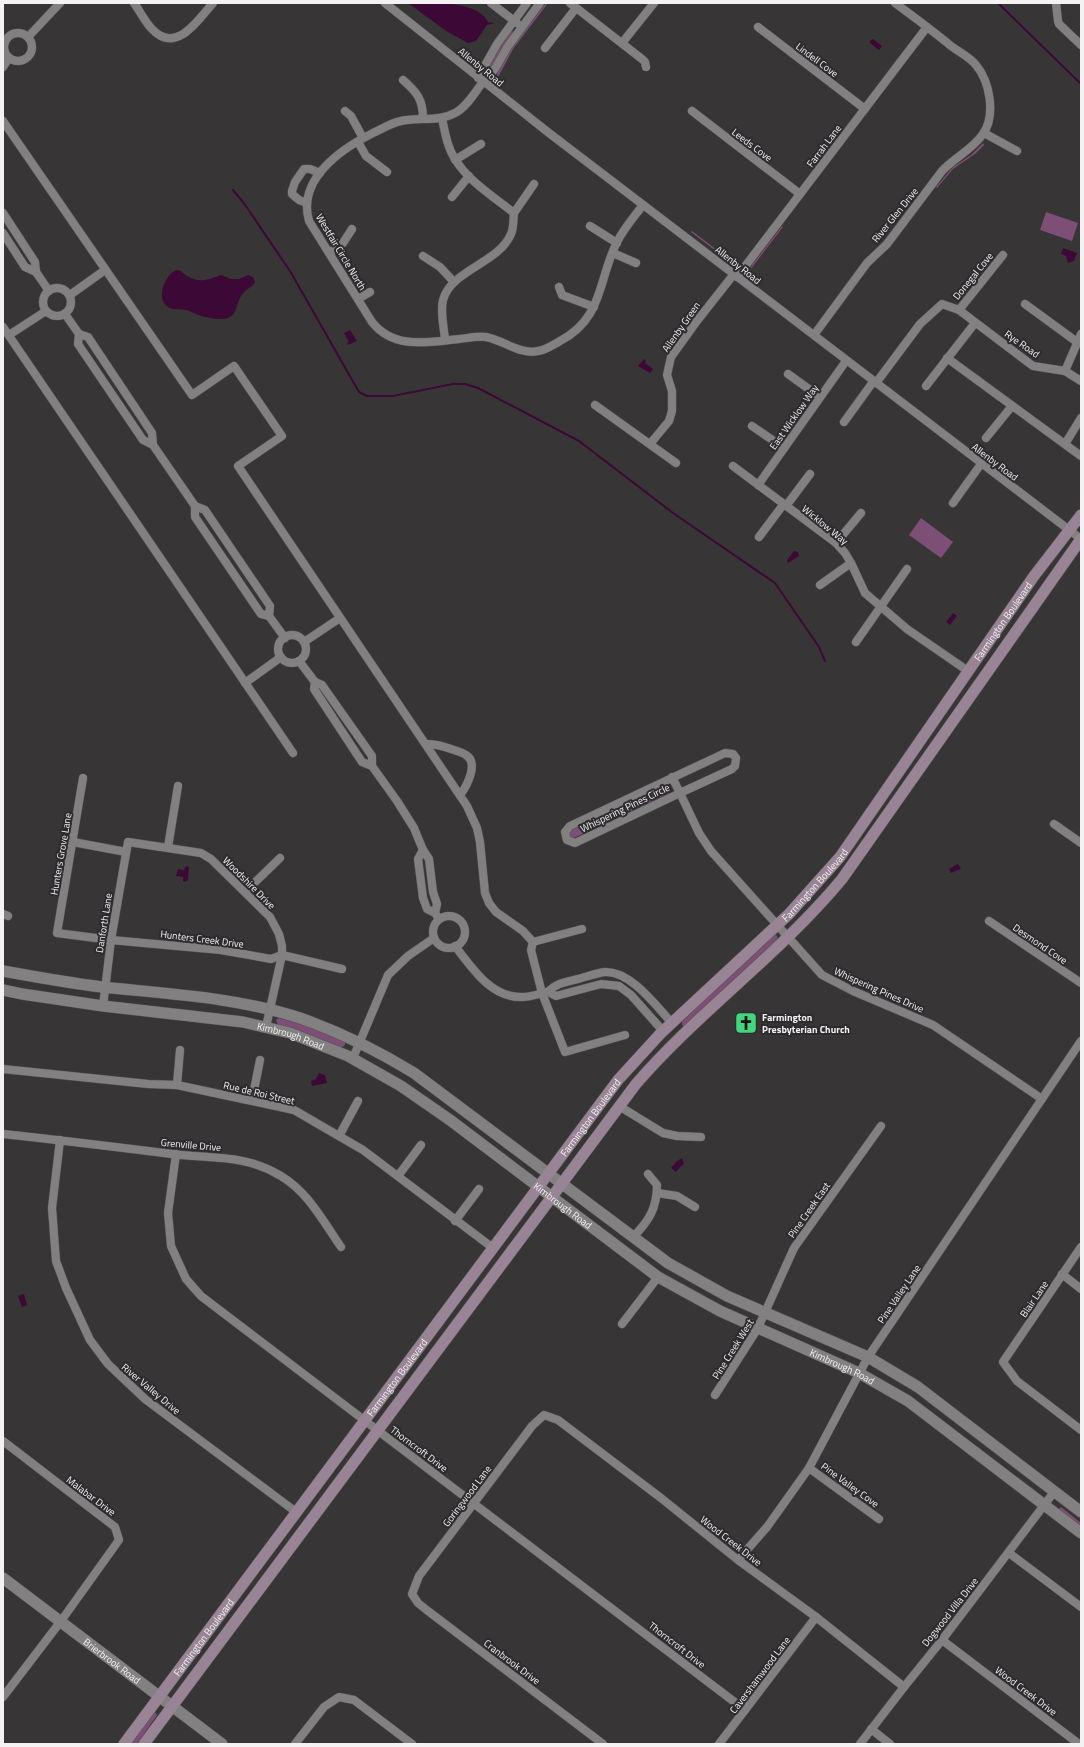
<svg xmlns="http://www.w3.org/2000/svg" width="1084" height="1747" viewBox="0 0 1084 1747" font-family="'Titillium Web',sans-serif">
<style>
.green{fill:#7d4e76}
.water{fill:#3c0937}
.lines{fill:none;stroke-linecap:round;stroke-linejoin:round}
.stream{stroke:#3c0937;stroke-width:2}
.minor-casing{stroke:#565455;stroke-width:9}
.tertiary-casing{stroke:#565455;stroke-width:12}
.secondary-casing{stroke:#565455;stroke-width:12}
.minor{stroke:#838082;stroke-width:8}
.tertiary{stroke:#838082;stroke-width:11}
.secondary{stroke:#988495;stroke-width:11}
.labels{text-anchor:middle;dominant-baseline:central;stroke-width:4;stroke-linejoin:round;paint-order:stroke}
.street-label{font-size:10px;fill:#f4f2f3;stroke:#2d2b2d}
.poi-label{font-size:10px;font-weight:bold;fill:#f4f2f3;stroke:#2d2b2d;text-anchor:start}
</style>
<rect width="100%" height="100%" fill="#383537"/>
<g class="green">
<path d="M546,3H548L513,49L497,79V74L511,48Z"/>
<path d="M512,30L513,33L490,69L489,67L498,48Z"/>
<path d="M983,143L984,145L975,154L953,169L937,188L936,187L953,167L971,155Z"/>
<path d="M1046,212L1078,223L1072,241L1040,230Z"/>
<path d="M782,226L783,227L750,270L752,265Z"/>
<path d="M692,231L730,260L737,263L729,261L691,232Z"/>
<path d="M921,518L953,542L941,558L909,535Z"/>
<path d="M665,786H668L671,790L669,793L574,838L570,837L569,832L571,830Z"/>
<path d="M775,934L777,936L778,940L684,1027L682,1025V1022L726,977Z"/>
<path d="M279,1018C302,1024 325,1030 345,1042V1045L341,1048L278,1025L276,1020Z"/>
<path d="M1061,1507L1081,1523V1528L1058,1510Z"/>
<path d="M155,1712L157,1715L137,1744H129Z"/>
</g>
<g class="water">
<path d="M408,3C432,3 477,0 488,22L495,23L487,25L476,41L468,43L446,31Z"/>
<path d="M873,39L882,46L879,50L870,43V41Z"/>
<path d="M1063,248L1077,253L1074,261L1068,263L1066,256L1061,254Z"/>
<path d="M176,270C181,270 183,273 187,276C201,284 208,279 221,275L231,279H239L248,275L253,277L255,282C252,288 245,289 242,295C236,302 238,314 228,318C223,321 204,317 198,315C195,314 192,312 189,311C183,308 174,311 168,307C155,299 165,275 176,270Z"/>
<path d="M350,330L357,341L348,345L347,343L349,342L344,333Z"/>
<path d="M644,359L646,361L645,363L653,369L650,373L638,366Z"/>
<path d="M794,551L798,552L799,556L788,563L787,560Z"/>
<path d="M953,613L957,616L950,625L946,622Z"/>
<path d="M958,864L961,869L951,873L949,869Z"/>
<path d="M186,866L189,867L188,880L185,882L183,881V877L176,876L178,869L184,870Z"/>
<path d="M319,1073L325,1075L327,1083L312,1086L311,1081L316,1079Z"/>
<path d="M682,1158L684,1164L681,1166L676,1172L671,1168L677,1161Z"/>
<path d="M24,1294L27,1305L22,1307L18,1296Z"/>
</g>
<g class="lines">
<g class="stream">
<path d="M998,3L1081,84"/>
<path d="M233,190L243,202L290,271L359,392L367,396H393L453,384H465L478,388L579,441L673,513L775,583L819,647L825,661"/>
</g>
<g class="minor-casing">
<g id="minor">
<path d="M134,3C140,11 145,22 152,29C176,55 198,20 213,3"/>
<path d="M385,3L549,133L1081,539"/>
<path d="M491,3L517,23"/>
<path d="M570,3L642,59L645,62L646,67"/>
<path d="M1056,3L1058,21L1059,24L1081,45"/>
<path d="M758,27L865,109"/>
<circle cx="18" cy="47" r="14"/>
<path d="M28,37L60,3"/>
<path d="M622,43L654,3"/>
<path d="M545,48L576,8"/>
<path d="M3,67L9,58"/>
<path d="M478,78L497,44L527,3"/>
<path d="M403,80C417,92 423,100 423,118"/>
<path d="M483,82C475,92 467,107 455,113C439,122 418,117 401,121C391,123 382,129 373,133C341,149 297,179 309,221L372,322C394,350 428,342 459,339C468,338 477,336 486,337C503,340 520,355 538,351C546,350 553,345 560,341C604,318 598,279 617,242C624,228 634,217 643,205"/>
<path d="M485,83L496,67L508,46L540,3"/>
<path d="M345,111L351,116L363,138"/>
<path d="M692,111L800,194"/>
<path d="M442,118C445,132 447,147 455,159C468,181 494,197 514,213C513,219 514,228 511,234C499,263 451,270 443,300C440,312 444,327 445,340"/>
<path d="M3,121L192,395L234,366L282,436L238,466L467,806L477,828L480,842L485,893L489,903L496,912L523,931L533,942"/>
<path d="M984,133L1017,151"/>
<path d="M358,142L366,156L387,172"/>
<path d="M455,160L481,144"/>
<path d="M452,197L469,176"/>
<path d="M307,203L299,200L292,194V191L295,182L304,169H310L320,173"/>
<path d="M3,213L35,262L36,272"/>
<path d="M514,213L534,184"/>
<path d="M590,226L617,243"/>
<path d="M3,233L25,267L36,272L49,291"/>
<path d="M329,253L343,243L352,229"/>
<path d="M613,253L636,263"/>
<path d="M423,256L440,267L454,282"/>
<path d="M737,277L927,27"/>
<path d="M559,287L562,295L594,307"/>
<circle cx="57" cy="302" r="14"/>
<path d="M70,295L105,270"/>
<path d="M358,299L370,292"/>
<path d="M1025,304L1077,342"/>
<path d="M959,310L1003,255"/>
<path d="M65,314L79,334"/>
<path d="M3,327L293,753"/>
<path d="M9,335L46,311"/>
<path d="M814,335L867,263L887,244L942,171C955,157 972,150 983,134C996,115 990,82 976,65C970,57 959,52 951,46C933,31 914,17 895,3"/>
<path d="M947,358L1081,456"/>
<path d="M1065,371L1081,381"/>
<path d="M788,374L820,397"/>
<path d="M876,383L920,324L942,304L959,310L1033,366L1065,371L1081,334"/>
<path d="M926,386L975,323"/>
<path d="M595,405L676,463"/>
<path d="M844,422L873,382"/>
<path d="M752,426L784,448"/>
<path d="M986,438L1012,406"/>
<path d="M650,444L669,421L672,411V391L667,375L671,357L697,321L734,274"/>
<path d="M1065,444L1081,418"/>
<path d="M153,445L143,440L78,344L79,334L88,337L152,433L153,445L195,506"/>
<path d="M733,466L836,543L845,553L851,563L865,593L907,629L968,671"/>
<path d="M758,485L846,361"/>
<path d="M953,503L981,464"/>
<path d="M786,506L810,474"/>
<path d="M759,537L783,505"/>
<path d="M836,543L861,513"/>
<path d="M820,585L851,563"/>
<path d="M269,616L261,614L195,517V506L205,510L270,606L269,616L285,638"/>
<circle cx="292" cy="649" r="14"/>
<path d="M304,642L340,618"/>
<path d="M856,642L907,569"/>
<path d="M299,661L315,682"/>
<path d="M245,683L281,657"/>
<path d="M426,744C436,744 443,746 451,749C456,751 462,752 466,755C479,763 467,786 460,795"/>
<path d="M372,766V756L322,685L315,682L314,689L362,762L372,766L397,801L414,828L423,850"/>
<path d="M672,777L680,793L732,769L735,766L736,758L733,754L725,753L570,826L565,832L567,840L575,843L680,793L699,833L711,851L822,975L853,991L933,1025L1042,1099"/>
<path d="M83,778L57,933L111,940L221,950L271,959L282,955L342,969"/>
<path d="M1054,824L1081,843"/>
<path d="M73,842L126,852"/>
<path d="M168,847L178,786"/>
<path d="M245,892L280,858"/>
<path d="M435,913L437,904L433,892L429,859L423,850L418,859L423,898L427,909L435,913L439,919"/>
<path d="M3,914L8,916"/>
<circle cx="449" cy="932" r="16"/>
<path d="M989,921L1081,983"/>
<path d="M533,942L531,950L542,993L565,1052L625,1035"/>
<path d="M533,942L582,929"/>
<path d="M455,946C472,968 491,998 522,997C531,997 539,994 547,992"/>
<path d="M103,1006L111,940L128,842L201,853L211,859L270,917L279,934L282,946V955L266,1027"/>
<path d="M663,1031L631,995L619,986L601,984L556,996L548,992C556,983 566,982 578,979C586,977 596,973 605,972C631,971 656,1006 672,1023"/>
<path d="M353,1058L388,975L408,956L434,938"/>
<path d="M3,1069L148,1084L177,1085L294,1110L363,1150L493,1248"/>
<path d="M177,1085L180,1050"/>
<path d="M252,1100L260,1060"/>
<path d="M619,1106L663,1133L677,1136L701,1137"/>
<path d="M3,1134C59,1140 116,1147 172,1154C212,1159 245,1154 281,1176C308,1192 323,1221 341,1247"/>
<path d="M339,1136L358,1101"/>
<path d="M60,1140L52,1208L56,1261L66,1288L90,1340L108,1364L145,1399L296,1512"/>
<path d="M176,1154L168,1213L171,1246L186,1279L201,1296L745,1710"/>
<path d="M398,1176L421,1145"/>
<path d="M657,1193L677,1196L695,1207"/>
<path d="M455,1221L479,1189"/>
<path d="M633,1237C649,1221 657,1208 657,1185L648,1174"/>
<path d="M1081,1247L1003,1362L1017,1381L1081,1430"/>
<path d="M1062,1274L1081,1289"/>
<path d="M622,1324L658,1277"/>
<path d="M715,1395L758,1328L794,1248L881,1126"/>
<path d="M3,1441L115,1527L119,1540L61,1621L3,1697"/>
<path d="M809,1468L879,1519"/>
<path d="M1009,1553L1081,1607"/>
<path d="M738,1560L767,1527L809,1468L868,1357L1081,1041"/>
<path d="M942,1640L1079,1744"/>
<path d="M871,1729L890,1744"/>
<path d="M295,1744L324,1707L339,1697L354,1700L412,1744"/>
<path d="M603,1744L428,1611L418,1603L412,1594L419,1576L532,1426L544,1415L558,1420L661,1498L738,1560L816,1617L904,1687"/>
<path d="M719,1744L816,1617"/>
<path d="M860,1744L904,1687L942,1640L1054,1492"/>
</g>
</g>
<g class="tertiary-casing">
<g id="tertiary">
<path d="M3,971C36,977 69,983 102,987C168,994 236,997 300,1018C340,1032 378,1051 414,1073L668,1263L727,1296L868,1357L918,1387L1081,1512"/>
<path id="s1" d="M3,990L22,994L103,1006L243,1022L290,1033L348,1056L401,1086L450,1120L658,1277L720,1311L859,1373L908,1401L1081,1533"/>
<path id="s2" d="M3,1578L222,1744"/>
</g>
</g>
<g class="secondary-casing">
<g id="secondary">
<path id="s3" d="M124,1744L618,1080L661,1033L789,914L840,857L1034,576L1081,515"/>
<path d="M144,1744L636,1084C699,1011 780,954 842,879L1081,539"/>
</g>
</g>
<use href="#minor" class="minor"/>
<use href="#tertiary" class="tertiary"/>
<use href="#secondary" class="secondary"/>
</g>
<defs>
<g id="church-square" transform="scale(1.15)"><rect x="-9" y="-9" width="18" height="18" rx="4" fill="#41d77c" stroke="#2d2b2d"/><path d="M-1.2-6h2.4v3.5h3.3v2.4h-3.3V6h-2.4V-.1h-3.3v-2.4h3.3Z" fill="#111"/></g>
</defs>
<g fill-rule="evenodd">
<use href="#church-square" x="746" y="1023"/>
</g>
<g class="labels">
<g class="street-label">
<text transform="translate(817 60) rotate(37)">Lindell Cove</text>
<text transform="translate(481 67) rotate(39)">Allenby Road</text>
<text transform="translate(752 145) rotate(37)">Leeds Cove</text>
<text transform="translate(824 146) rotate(-53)">Farrah Lane</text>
<text transform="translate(895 215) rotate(-51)">River Glen Drive</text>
<text transform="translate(341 252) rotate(59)">Westfair Circle North</text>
<text transform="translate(738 265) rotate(38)">Allenby Road</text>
<text transform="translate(973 276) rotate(-51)">Donegal Cove</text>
<text transform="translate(681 327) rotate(-55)">Allenby Green</text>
<text transform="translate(1022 344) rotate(35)">Rye Road</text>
<text transform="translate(794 417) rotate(-55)">East Wicklow Way</text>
<text transform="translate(995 462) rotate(37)">Allenby Road</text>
<text transform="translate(825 525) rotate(39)">Wicklow Way</text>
<text stroke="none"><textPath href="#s3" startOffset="1429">Farmington Boulevard</textPath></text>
<text transform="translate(625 808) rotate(-26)">Whispering Pines Circle</text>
<text transform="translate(61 854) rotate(-80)">Hunters Grove Lane</text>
<text transform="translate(249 883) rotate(45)">Woodshire Drive</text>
<text stroke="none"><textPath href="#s3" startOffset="1105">Farmington Boulevard</textPath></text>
<text transform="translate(104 923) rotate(-81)">Danforth Lane</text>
<text transform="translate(202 939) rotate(7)">Hunters Creek Drive</text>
<text transform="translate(1040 944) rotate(34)">Desmond Cove</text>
<text transform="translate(879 990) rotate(24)">Whispering Pines Drive</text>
<text stroke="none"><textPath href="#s1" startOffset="292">Kimbrough Road</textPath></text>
<text transform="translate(259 1093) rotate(13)">Rue de Roi Street</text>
<text stroke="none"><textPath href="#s3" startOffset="781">Farmington Boulevard</textPath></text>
<text transform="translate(191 1145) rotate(5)">Grenville Drive</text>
<text stroke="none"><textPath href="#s1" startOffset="615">Kimbrough Road</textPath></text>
<text transform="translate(809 1210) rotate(-55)">Pine Creek East</text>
<text transform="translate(899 1294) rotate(-56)">Pine Valley Lane</text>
<text transform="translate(1034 1299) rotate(-56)">Blair Lane</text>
<text transform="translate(733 1349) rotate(-58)">Pine Creek West</text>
<text stroke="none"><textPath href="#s1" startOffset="939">Kimbrough Road</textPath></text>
<text stroke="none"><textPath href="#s3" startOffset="457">Farmington Boulevard</textPath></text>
<text transform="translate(151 1389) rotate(40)">River Valley Drive</text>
<text transform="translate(419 1449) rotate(37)">Thorncroft Drive</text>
<text transform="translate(850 1485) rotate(36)">Pine Valley Cove</text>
<text transform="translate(91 1496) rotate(37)">Malabar Drive</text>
<text transform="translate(467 1496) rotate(-53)">Goringwood Lane</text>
<text transform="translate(731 1541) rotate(38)">Wood Creek Drive</text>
<text transform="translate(950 1612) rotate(-52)">Dogwood Villa Drive</text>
<text stroke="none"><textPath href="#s3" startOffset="133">Farmington Boulevard</textPath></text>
<text transform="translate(677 1645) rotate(38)">Thorncroft Drive</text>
<text stroke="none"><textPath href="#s2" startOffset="137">Brierbrook Road</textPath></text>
<text transform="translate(512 1662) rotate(37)">Cranbrook Drive</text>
<text transform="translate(760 1675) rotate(-53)">Cavershamwood Lane</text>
<text transform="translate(1026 1691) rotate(37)">Wood Creek Drive</text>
</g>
<g class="poi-label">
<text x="762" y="1017">Farmington<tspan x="762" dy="12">Presbyterian Church</tspan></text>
</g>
</g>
<rect width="1084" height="1747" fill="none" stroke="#f4f2f3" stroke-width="8"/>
</svg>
